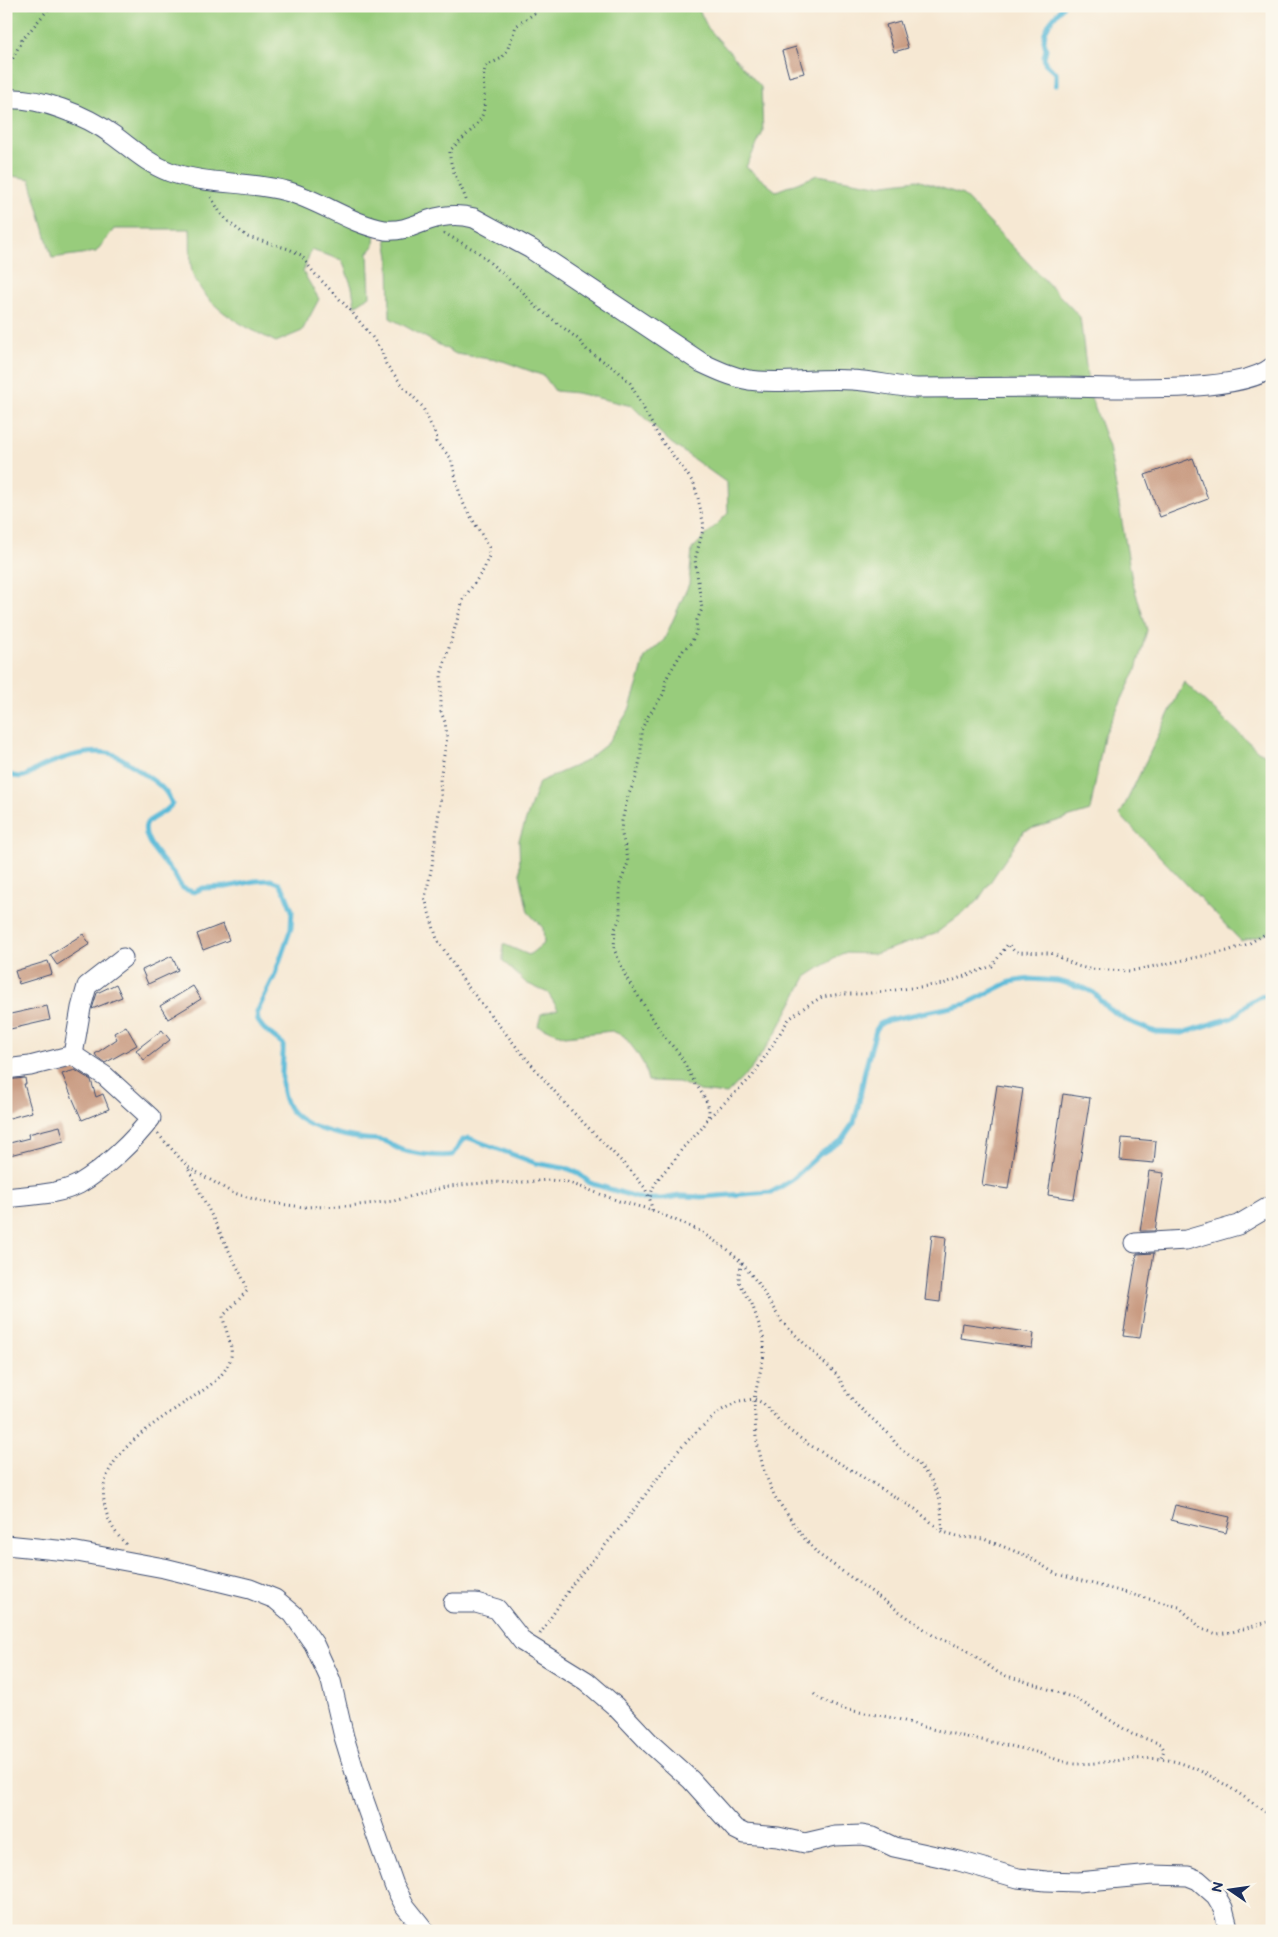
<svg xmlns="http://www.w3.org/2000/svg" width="1278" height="1937" viewBox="0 0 1278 1937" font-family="'Balsamiq Sans',sans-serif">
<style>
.green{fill:#98cc7c;stroke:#5a7e6d}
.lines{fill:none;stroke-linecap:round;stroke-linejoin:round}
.stream{stroke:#5abad8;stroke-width:5}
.building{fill:#c99b82}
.minor-casing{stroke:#3c4b70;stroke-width:21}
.path{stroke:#3c4b70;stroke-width:3;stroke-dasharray:1 4;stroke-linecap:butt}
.minor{stroke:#fff;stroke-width:19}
</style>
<rect width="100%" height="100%" fill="#fbf7ec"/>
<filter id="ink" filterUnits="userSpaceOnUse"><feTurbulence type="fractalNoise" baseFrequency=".02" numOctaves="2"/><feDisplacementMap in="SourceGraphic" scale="10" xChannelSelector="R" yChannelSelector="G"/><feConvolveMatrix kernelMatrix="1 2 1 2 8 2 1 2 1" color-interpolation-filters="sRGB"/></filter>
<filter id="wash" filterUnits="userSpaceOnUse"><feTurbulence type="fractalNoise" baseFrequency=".0096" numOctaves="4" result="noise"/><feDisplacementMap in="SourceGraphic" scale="20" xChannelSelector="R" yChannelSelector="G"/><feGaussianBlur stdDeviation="1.12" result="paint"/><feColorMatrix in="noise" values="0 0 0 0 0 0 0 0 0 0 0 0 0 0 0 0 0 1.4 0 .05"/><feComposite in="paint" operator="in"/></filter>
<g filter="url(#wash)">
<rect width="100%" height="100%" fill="#f6e8d3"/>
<g class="green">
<path d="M6,6H697L708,28L761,87L763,132L746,167L776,191L818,175L877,185L917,180L963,195L1080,317L1088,383L745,375L707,361L475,212L375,229L374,246L368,253L370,296L355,306L352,287L342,260L311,250L303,272L319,299L302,331L276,342C244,326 208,310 193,275C189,265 191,241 190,229H114L96,252L52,258L30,179L6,175Z"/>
<path d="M445,219L472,221L711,372L847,382L1089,392L1109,447L1132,580L1147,630L1136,670L1104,736L1090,811L1024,831L977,902L935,934L875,954L843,953L806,977L776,1033L751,1069L727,1094L700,1091L679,1082L648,1081L644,1065L637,1053L624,1036L612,1031L565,1036L538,1026L541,1014L558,1009L548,993L526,983L503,961V944L529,955L544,943L543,928L528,912L520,874L519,840L539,782L584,762L608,743L629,710L639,680L645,657L664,640L689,584L692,549L728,513L727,483L671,443L632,406L577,393L555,391L544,376L503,361L456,354L390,318L389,257L386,239Z"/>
<path d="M1184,682L1258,751L1272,758V929L1264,935L1241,941L1120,815Z"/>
</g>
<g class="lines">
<g class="stream">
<path d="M1056,85V73L1045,63L1044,57L1046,49L1044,41L1045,32L1050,22L1063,6"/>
<path d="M6,773C12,776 19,778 25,776C30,774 36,769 41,767C61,758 87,750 108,753C118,754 133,766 141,772C154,781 167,788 172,804C165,815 149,817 146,825C141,840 166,864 174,874C177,878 179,885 183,888C185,890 191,891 194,892L203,888L226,887L255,881L271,880L279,883L284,890L292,910L291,928L274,977L257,1012L258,1021L264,1029L283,1044C284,1065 277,1088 289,1108C302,1128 342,1136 365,1139C372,1140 381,1139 387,1142C391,1143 393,1147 397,1148C409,1154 440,1157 453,1155L463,1140L469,1138L535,1163L569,1169L578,1173L590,1183L642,1199H662L680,1196L704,1197L772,1192L792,1180L820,1154L841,1141L847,1132L854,1122L858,1107L865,1070L876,1030L880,1024L888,1020L966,1004L1010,982L1029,979L1058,981L1084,988L1094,993L1108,1008L1128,1021L1156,1032L1182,1033L1224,1020L1232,1018L1250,1002L1261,996L1272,995"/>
</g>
</g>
<g id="blocks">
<g class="building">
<path d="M900,21L908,48L894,52L886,25Z"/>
<path d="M796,47L804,73L789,77L782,51Z"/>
<path d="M1193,458L1208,499L1160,517L1145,475Z"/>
<path d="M223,924L229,940L203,950L197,934Z"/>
<path d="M83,934L90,944L57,965L50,955Z"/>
<path d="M172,956L178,970L148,984L142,970Z"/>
<path d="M48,961L52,974L19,984L15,971Z"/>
<path d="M116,984L122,997L92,1009L97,993Z"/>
<path d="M193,986L201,999L168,1019L160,1006Z"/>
<path d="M47,1006L50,1020L6,1030V1015Z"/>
<path d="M126,1026L137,1045L105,1063L97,1057L95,1054L117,1039L114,1033Z"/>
<path d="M162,1030L170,1040L144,1060L136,1050Z"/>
<path d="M75,1070L91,1080L96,1097L103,1094L109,1109L82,1120L62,1074Z"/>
<path d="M25,1078L26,1084H24L32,1112L6,1119V1080Z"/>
<path d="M997,1085L1023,1089L1008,1189L982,1185Z"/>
<path d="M1063,1094L1090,1098L1074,1199L1048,1195Z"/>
<path d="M60,1126L64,1141L6,1156V1144L29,1138L28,1134Z"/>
<path d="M1122,1138L1156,1141L1154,1163L1120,1160Z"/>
<path d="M1149,1171L1164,1173L1155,1231H1140Z"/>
<path d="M932,1235L946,1237L940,1302L925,1300Z"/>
<path d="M1154,1253L1140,1338L1123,1336L1137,1254Z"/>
<path d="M962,1323L1034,1333L1032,1348L960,1338Z"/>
<path d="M1175,1505L1230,1517L1226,1533L1171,1520Z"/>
</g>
</g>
</g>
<g filter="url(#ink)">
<use href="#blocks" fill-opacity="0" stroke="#3c4b70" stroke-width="1"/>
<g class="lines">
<g class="minor-casing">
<g id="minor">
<path d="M6,99C39,97 86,115 113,135C131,148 148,164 170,172C207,185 248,181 286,191C320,200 350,224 385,230C401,232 415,225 429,220C444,215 459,214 474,218L531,249L702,363C717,370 732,377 749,380C783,385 817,377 852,380C874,381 895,387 917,388C965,388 1013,387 1062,387C1107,387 1238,395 1272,367"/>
<path d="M6,1069L30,1066L73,1055L81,1008L87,986L123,958"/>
<path d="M6,1198C29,1195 58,1195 79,1184C103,1170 135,1140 151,1118L105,1076L73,1055"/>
<path d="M1135,1243L1186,1240L1238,1225L1272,1205"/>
<path d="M6,1545L77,1552L164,1568L250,1589L275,1599L293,1614L314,1644L331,1681L344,1737L360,1789L394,1885L405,1906L425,1931"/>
<path d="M453,1603H476L497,1609L523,1642L586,1681L615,1706L651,1744L691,1780L735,1829L745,1834L778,1837L805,1843L835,1836L862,1835L873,1837L894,1847L959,1861L1018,1878L1046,1881L1078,1882L1152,1875L1188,1876L1198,1880L1216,1896L1223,1908L1229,1931"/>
</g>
</g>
<g class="path">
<path d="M6,72L22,40L51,6"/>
<path d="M211,197L221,214L231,224L248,237L289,249L301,255L314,273L351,311L372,337L382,352L386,364L403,386L422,406L437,438L436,442L451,458L460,495L465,507L489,547V556L484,569L463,600L441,675V712L445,722L447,737L440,779L441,795L432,866L425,898L428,909L437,939L465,983L519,1050L567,1106L632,1172L645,1188L650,1200L652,1210"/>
<path d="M466,200C461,183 449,170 450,151C459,139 478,129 483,113C487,97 480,81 486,66L502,58L508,48L516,26L535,13L540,6"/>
<path d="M444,233L478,252L523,292L534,305L578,339L587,350L618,371L630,383L660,439L685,471L694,484L698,498L704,526L695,560L702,609L697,620L696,633L691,643L684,649L676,662L666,679L664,693L647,718L641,731V755L636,778L628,796L622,821L621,831L627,854L628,863L620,884V918L615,929L614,949L626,977L667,1041C681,1052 685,1066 694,1081C699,1090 709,1101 709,1112C708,1126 693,1136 685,1146C681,1149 679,1154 676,1158C665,1172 653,1180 650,1199"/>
<path d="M706,1120L752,1077L789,1019L805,1007L822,997L842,994H863L943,984L992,966L1008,944L1015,952L1051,953L1077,966L1089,969L1131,971L1227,951L1248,944L1272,930"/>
<path d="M158,1134L188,1167L231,1192L263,1202L304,1207L349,1206L394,1201L449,1186L494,1182L512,1183L549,1180L567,1182L619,1201L652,1210L698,1230L728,1250L742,1263L757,1282L782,1322L838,1376L847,1393L858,1406L890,1435L896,1444L918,1463L932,1481L940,1500L943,1532"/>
<path d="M742,1263L739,1274V1282L752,1304L764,1339V1355L754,1399L756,1438L764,1471L775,1497L804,1538L818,1554L934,1636L965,1649L1000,1674L1034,1684L1077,1699L1132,1734L1161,1744L1164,1750L1161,1759"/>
<path d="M126,1544C114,1533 106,1518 104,1501C97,1455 160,1420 193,1397C207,1388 224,1377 230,1360C235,1347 224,1329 223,1316L247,1291L245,1283L188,1168"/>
<path d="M540,1634L574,1582L625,1522L678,1451L697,1431L722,1410L739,1401L754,1399L763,1403L786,1428L808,1444L915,1509L943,1532L961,1537L984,1539L1027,1556L1056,1574L1179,1607L1202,1629L1217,1634L1232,1632L1272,1621"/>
<path d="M814,1694C834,1712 867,1712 893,1718C907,1721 921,1727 936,1730C968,1738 1000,1743 1032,1751C1045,1754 1064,1764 1076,1764C1109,1764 1145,1753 1177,1762C1211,1772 1243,1796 1272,1817"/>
</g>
<use href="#minor" class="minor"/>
</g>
</g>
<rect width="1278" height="1937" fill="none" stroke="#fbf7ec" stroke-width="25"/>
<g transform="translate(1230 1890) rotate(283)" stroke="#fbf7ec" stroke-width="4" paint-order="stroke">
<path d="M0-4L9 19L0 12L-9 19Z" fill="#1b2f5e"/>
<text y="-8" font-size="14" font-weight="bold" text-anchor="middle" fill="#1b2f5e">N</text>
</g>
</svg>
